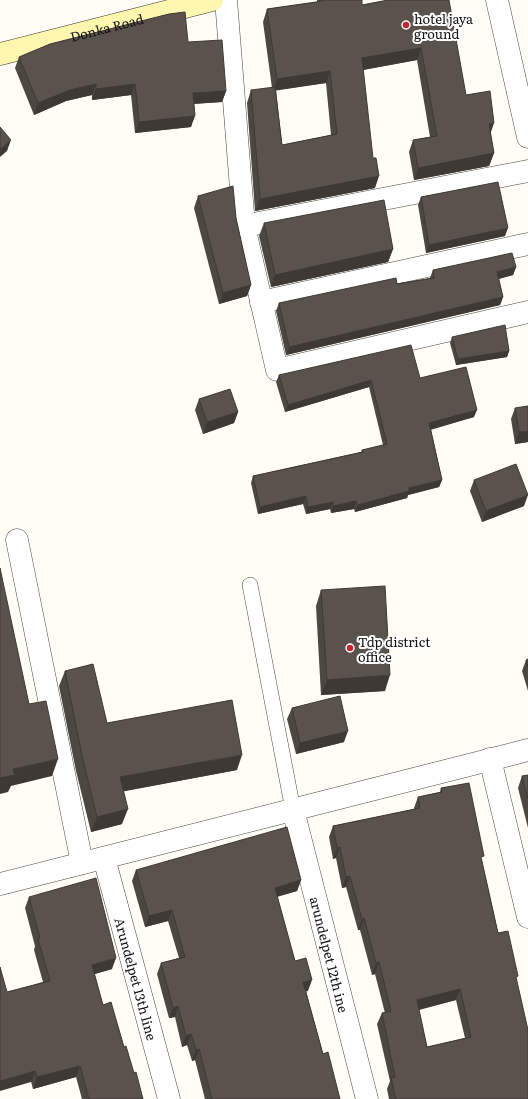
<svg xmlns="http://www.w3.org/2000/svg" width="528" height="1099" viewBox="0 0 528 1099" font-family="Literata,serif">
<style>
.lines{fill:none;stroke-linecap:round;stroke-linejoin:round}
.lane-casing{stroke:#444;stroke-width:16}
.street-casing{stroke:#444;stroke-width:23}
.secondary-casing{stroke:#333;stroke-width:23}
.lane{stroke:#fff;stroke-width:15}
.street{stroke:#fff;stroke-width:22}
.secondary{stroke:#fff6b0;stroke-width:22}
.wall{fill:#4d4742;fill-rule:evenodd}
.shaded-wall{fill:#3f3936}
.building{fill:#5a524d;stroke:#3f3936;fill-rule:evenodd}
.poi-dot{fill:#c4262e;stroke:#fff;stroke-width:1.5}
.labels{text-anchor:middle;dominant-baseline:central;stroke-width:4;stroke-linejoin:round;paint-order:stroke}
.poi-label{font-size:13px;fill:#111;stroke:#fff;text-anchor:start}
.street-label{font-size:13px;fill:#111;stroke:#fff}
</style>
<rect width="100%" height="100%" fill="#fffdf5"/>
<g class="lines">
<g class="lane-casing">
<path id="lane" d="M250,585L293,810"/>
</g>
<g class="street-casing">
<g id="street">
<path d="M226,0L244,226L277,370L528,312"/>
<path d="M497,0L528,137"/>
<path d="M244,226L528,171"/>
<path d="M261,302L528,244"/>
<path d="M17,540L82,863"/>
<path d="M490,759L528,917"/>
<path id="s1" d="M293,810L367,1099"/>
<path id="s2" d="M104,858L169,1099"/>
<path d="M0,884L528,750"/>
</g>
</g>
<g class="secondary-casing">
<g id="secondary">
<path id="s3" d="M0,54L212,0"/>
</g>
</g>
<use href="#lane" class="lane"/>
<use href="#street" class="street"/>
<use href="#secondary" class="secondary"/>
</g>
<g class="wall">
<path d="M317,0H362V5L388,0L466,95L490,133L494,153L489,166L414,180L409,152L413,140L430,137L417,60L363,70L375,188L255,211L247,103L251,90L272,88L263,22L267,9L317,2ZM326,83L331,135L282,145L276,90Z"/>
<path d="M188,42L226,91L222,102L194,104L191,127L135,133L131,95L92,100V95L66,101L34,115L15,68L19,57Z"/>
<path d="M198,196L236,218L251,285L247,296L219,304L194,208Z"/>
<path d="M421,197L505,236L426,253L418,205Z"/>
<path d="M264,223L393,249L388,262L271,287L259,236Z"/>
<path d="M516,267L513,275L499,279L503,297L500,305L286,355L276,311L279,303L430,278L433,270Z"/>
<path d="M452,337L509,351L507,357L456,365L450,343Z"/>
<path d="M279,375L420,378L474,417L431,429L442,480L439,487L408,495L407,498L355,512L354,509L331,513L330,509L306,514L303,504L258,514L251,483L253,476L361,452L362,450L383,445L369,387L285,412L276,382Z"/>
<path d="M199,399L238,412L234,423L203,434L195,410Z"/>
<path d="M515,408L528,442L515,444L511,419Z"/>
<path d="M474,480L524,506L482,522L470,491Z"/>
<path d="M321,590L385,691L321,695L316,606Z"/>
<path d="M528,659V691L522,671L526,660Z"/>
<path d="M65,671L107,723L237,770L124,791L122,824L91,832L76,771L59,686Z"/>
<path d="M292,708L344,742L296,754L287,719Z"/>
<path d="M528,775V828L518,788L522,776Z"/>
<path d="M441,788L482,861L498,933L516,979L528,1099H389L387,1089L390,1081L377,1024L382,1013H385L375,974L372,975L360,930H358L346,887L342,888L336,858L333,859L329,837L333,826L414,809V808L418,797L440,792ZM456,1000L465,1038L427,1047L419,1010Z"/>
<path d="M136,870L301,880L297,891L277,897L295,961L308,991H306L323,1054L340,1099H205L195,1060L192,1061L187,1045L182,1047L175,1017L169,1018L157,974L161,963L179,958L168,921L145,927L132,881Z"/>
<path d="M29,897L112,969L94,974L103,1005L124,1047L143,1099H82L76,1077L33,1089L7,992L43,982L34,950L35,946L25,908Z"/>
</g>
<g class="shaded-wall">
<path d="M421,48L417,60L357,71L362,58Z"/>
<path d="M330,71L326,83L273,91L277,79Z"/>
<path d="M96,84L92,95L66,101L34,115L38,103L70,90Z"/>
<path d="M135,84L131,95L92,100L96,89Z"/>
<path d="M226,91L222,102L189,104L193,93Z"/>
<path d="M195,116L191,127L135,133L139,122Z"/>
<path d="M494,123L490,135L489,124Z"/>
<path d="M11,140L7,151L0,157V149Z"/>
<path d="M494,153L489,166L414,180L418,168Z"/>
<path d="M379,176L375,188L255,211L260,199Z"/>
<path d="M508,228L505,236L426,253L429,245Z"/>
<path d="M393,249L388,262L271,287L275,275Z"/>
<path d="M516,267L513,275L494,280L497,272Z"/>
<path d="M251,285L247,296L219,304L223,293Z"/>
<path d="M503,297L500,305L286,355L289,347Z"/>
<path d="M509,351L507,357L456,365L458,359Z"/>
<path d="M371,380L369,387L285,412L288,405Z"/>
<path d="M477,410L474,417L427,431L429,423Z"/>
<path d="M238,412L234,423L203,434L207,422Z"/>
<path d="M528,431V442L515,444L519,432Z"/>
<path d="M442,480L439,487L408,495L407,498L355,512L358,505L409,488Z"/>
<path d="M528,495L524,506L482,522L486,511Z"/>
<path d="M306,496L303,504L258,514L260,507Z"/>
<path d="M356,501L354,509L331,513L333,506Z"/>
<path d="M333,502L330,509L306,514L308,507Z"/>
<path d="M390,675L385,691L321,695L327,680Z"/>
<path d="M348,731L344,742L296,754L300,743Z"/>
<path d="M242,755L237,770L115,793L120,777Z"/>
<path d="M58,759L52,776L11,786L8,792L0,794V778L13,769Z"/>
<path d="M128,809L122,824L91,832L97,817Z"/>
<path d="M340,847L336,858L333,859L337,848Z"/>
<path d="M350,876L346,887L342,888L346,877Z"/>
<path d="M301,880L297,891L271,898L275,888Z"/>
<path d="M172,910L168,921L145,927L149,916Z"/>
<path d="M364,918L360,930H358L362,919Z"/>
<path d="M116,958L112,969L88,976L92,965Z"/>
<path d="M379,962L375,974L372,975L376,963Z"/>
<path d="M312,980L308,991L299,993L303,982Z"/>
<path d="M460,989L456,1000L413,1011L417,1000Z"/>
<path d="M178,1006L175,1017L169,1018L173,1008Z"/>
<path d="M191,1034L187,1045L182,1047L186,1036Z"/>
<path d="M199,1049L195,1060L192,1061L196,1050Z"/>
<path d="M80,1066L76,1077L33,1089L37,1077Z"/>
<path d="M35,1071L31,1082L0,1091V1081Z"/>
</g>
<g class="building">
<path d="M323,0H362V5L388,0H449L466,95L490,91L494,123L489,124L494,153L418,168L413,140L437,136L421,48L362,58L373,158H376L379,176L260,199L251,90L275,87L282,145L337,134L330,71L277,79L267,9L323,1Z"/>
<path d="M185,12L188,42L222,40L226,91L193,93L195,116L139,122L135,84L96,89V84L70,90L38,103L19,57L50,44L169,14Z"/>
<path d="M0,127L11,140L0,149Z"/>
<path d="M498,182L508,228L429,245L421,197Z"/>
<path d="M233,186L236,218L251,285L223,293L198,196Z"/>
<path d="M384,200L393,249L275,275L264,223Z"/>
<path d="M512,253L516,267L497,272L503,297L289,347L279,303L396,278L397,284L434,278L433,270Z"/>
<path d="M505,325L509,351L458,359L452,337Z"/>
<path d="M411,345L420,378L466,367L477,410L429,423L442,480L409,488V491L358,505L356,501L333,506V502L308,507L306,496L260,507L253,476L363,452L362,450L387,444L371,380L288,405L279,375Z"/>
<path d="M230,389L238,412L207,422L199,399Z"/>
<path d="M528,406V431L519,432L515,408Z"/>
<path d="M516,464L528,495L486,511L474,480Z"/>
<path d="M0,568L29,704L46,701L58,759L13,769L15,775L0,778Z"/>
<path d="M385,586L390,675L327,680L321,590Z"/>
<path d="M528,659V667L526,660Z"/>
<path d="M93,664L107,723L232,700L242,755L120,777L128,809L97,817L82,756L65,671Z"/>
<path d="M340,696L348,731L300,743L292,708Z"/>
<path d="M528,775V799L522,776Z"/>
<path d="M469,783L484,856L481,857L498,933L508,931L518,976L516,977L528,1030V1099H396L391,1078L395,1077L382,1013L391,1011L379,962L376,963L364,918L362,919L350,876L346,877L340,847L337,848L333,826L420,808L418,797L442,792L441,788ZM460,989L471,1037L427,1047L417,1000Z"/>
<path d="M287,827L301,880L275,888L295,961L306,958L312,980L303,982L323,1054L328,1052L340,1099H212L199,1049L196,1050L191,1034L186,1036L178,1006L173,1008L161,963L185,957L172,910L149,916L136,870Z"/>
<path d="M96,878L116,958L92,965L103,1005L111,1002L124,1047L126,1046L134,1073L136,1072L143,1099H89L80,1066L37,1077L35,1071L0,1081V967L7,992L50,981L38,939L40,938L29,897Z"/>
</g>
<g class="poi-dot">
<circle cx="406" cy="25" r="4"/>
<circle cx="350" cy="648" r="4"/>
</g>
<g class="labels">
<g class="poi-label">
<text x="414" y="18">hotel jaya<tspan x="414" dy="15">ground</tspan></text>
<text x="358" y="641">Tdp district<tspan x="358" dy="15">office</tspan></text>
</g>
<g class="street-label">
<text stroke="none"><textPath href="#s3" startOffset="110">Donka Road</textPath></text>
<text stroke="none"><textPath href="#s1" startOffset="149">arundelpet 12th ine</textPath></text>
<text stroke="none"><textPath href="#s2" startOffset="125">Arundelpet 13th line</textPath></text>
</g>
</g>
</svg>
